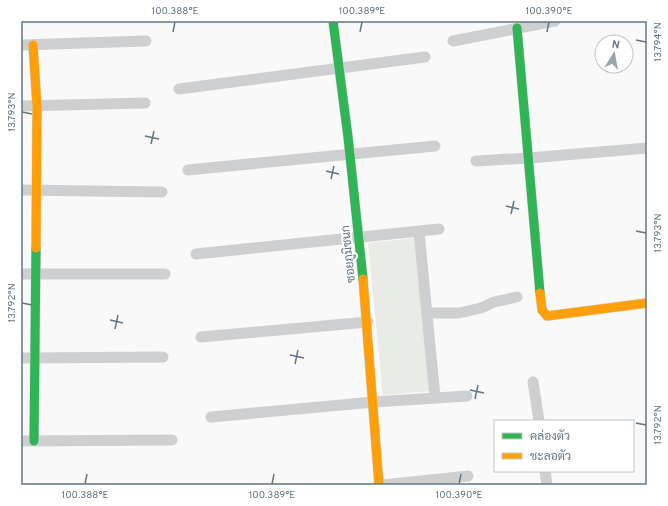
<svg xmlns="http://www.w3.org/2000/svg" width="668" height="506" viewBox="0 0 668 506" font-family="Overpass,Sarabun,sans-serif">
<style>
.green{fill:#e8ebe6}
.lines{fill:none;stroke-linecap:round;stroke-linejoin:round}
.fast-casing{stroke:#d5d6d7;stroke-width:10}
.slow-casing{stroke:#d5d6d7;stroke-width:10}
.street{stroke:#cecfd0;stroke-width:11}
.fast{stroke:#30b455;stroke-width:9}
.slow{stroke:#ff9f0a;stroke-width:9}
.ticks{fill:none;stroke:#657683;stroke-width:1.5}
.labels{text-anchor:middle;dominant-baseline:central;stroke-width:4;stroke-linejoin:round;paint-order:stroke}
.street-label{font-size:12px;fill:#657683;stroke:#fff}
.neatline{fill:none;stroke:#657683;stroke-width:1.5}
.ticks-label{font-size:10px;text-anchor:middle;fill:#657683}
</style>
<rect width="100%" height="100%" fill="#f9f9f9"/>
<path class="green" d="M414,238L430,391L383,395L368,243Z"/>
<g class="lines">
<g class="fast-casing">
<g id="fast">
<path d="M333,21L348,137L363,279"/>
<path d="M517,28L540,293"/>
<path d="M34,441L36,248"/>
</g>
</g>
<g class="slow-casing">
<g id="slow">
<path d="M33,45L37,106L36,248"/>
<path d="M363,279L379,485"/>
<path d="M540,293L542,310L547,316L647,303"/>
</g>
</g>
<g class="street">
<path d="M453,41L555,21"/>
<path d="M21,45L146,41"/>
<path d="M179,89L425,57"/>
<path d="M21,106L145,103"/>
<path d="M476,161L529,158L647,148"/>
<path d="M188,170L435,146"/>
<path d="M21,190L162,192"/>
<path d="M419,232L435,397"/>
<path d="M196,254L439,229"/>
<path d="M21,274H165"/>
<path d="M427,313H459L481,308L494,302L517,297"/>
<path d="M201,337L368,322"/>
<path d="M21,358L163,357"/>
<path d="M533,382L539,421"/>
<path d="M211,417L374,402L467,396"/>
<path d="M21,441L172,440"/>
<path d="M545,471L547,485"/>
<path d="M383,485L468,476"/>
</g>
<use href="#fast" class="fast"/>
<use href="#slow" class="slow"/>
</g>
<path class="ticks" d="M173,32L175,22M360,32L362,22M547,32L549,22M636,40L646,42M22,112L32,114M145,136L159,139M151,144L154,131M326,171L339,174M331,179L334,166M506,206L519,209M511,214L514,201M636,231L646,233M22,303L32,305M110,320L123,323M115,329L118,315M290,355L304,358M295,364L298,350M470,390L484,393M475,399L478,385M636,423L646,425M85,484L87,474M272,484L274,474M459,484L461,474"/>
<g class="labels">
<g class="street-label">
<text transform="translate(349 254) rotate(-96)">ซอยภูมิชนก</text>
</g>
</g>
<rect width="668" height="506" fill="none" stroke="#ffffff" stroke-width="44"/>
<rect x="494" y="420" width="140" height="52" fill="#ffffff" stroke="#c1c8cd"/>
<rect x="502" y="433" width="20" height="6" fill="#30b455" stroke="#c1c8cd"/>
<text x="530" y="440" font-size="12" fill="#657683">คล่องตัว</text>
<rect x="502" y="453" width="20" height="6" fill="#ff9f0a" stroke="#c1c8cd"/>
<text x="530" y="460" font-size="12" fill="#657683">ชะลอตัว</text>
<g transform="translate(614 54) rotate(11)"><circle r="19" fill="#ffffff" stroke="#c1c8cd"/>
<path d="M0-3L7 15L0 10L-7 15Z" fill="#99a4ac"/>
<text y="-6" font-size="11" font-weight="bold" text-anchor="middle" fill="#657683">N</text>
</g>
<rect x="22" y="22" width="624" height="462" class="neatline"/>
<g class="ticks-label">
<text x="175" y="14">100.388°E</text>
<text x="362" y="14">100.389°E</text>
<text x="549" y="14">100.390°E</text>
<text transform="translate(657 42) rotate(-90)" y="4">13.794°N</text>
<text transform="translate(11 112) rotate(-90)" y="4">13.793°N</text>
<text transform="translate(657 233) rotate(-90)" y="4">13.793°N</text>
<text transform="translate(11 303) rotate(-90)" y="4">13.792°N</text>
<text transform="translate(657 425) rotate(-90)" y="4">13.792°N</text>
<text x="85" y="498">100.388°E</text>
<text x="272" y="498">100.389°E</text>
<text x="459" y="498">100.390°E</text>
</g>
</svg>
